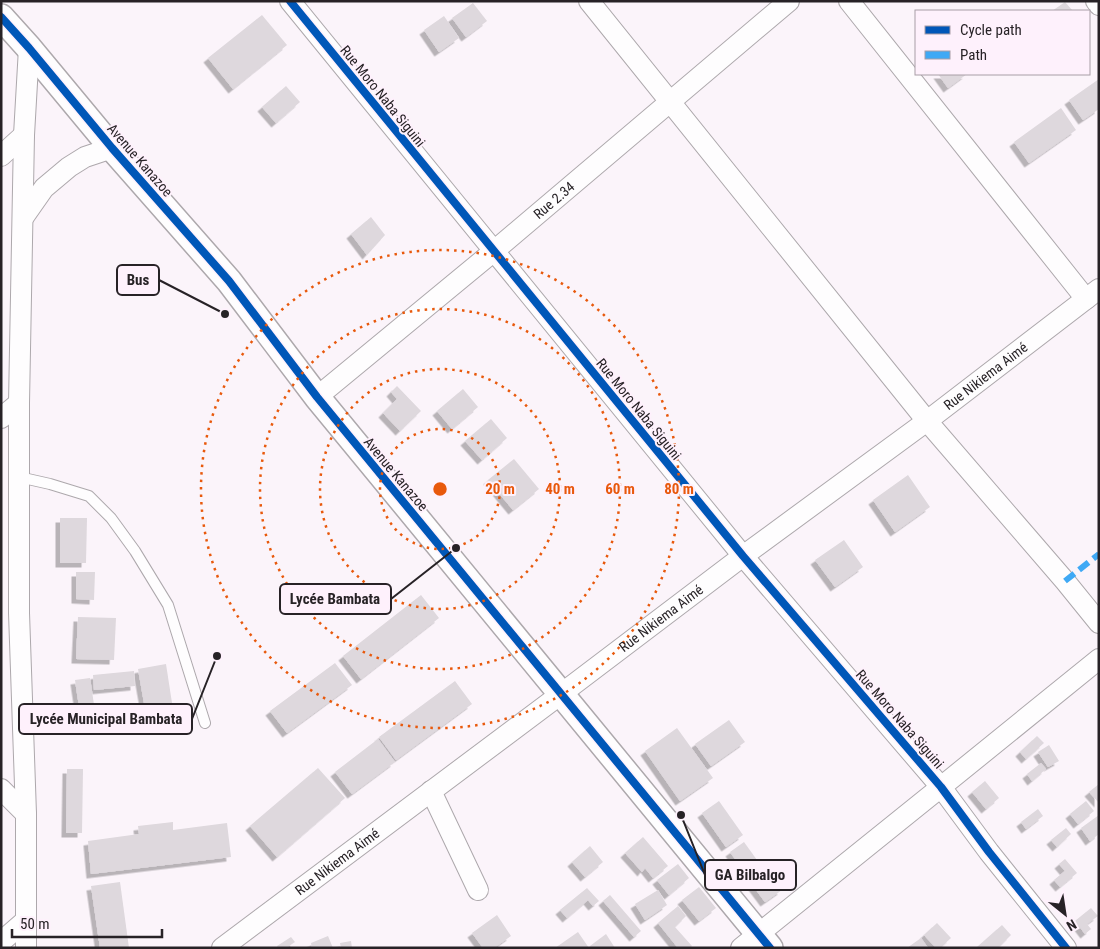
<svg xmlns="http://www.w3.org/2000/svg" width="1100" height="949" viewBox="0 0 1100 949" font-family="'Roboto Condensed',sans-serif">
<style>
.building{fill:#ded8dd;filter:url(#shadow)}
.lines{fill:none;stroke-linecap:round;stroke-linejoin:round}
.service-casing{stroke:#ada8ac;stroke-width:12}
.minor-casing{stroke:#ada8ac;stroke-width:22}
.tertiary-casing{stroke:#ada8ac;stroke-width:28}
.service{stroke:#fefdfe;stroke-width:10}
.minor{stroke:#fefdfe;stroke-width:20}
.tertiary{stroke:#fefdfe;stroke-width:25}
.quiet{stroke:#3fa9f5;stroke-width:6;stroke-dasharray:12 6;stroke-linecap:butt}
.cycleway-casing{stroke:#fef1fc;stroke-width:11}
.cycleway{stroke:#0057b8;stroke-width:8}
.ring{fill:none;stroke:#e8590c;stroke-width:2.5;stroke-dasharray:2.5 5}
.labels{text-anchor:middle;dominant-baseline:central;stroke-width:4;stroke-linejoin:round;paint-order:stroke}
.street-label{font-size:14px;fill:#272226;stroke:#fef1fc}
.centre{fill:#e8590c;stroke:#fef1fc;stroke-width:2.5}
.ring-label{font-size:15px;text-anchor:middle;font-weight:bold;fill:#e8590c;stroke:#fef1fc;stroke-width:4;stroke-linejoin:round;paint-order:stroke}
.leader{fill:none;stroke:#272226;stroke-width:2}
.callout-dot{fill:#272226;stroke:#fef1fc;stroke-width:2}
.callout{fill:#fef1fc;stroke:#272226;stroke-width:2}
.callout-label{font-size:15px;text-anchor:middle;font-weight:bold;fill:#272226}
</style>
<defs>
<filter id="shadow"><feDropShadow dx="-4.5" dy="4.5" stdDeviation="0" flood-color="#0004"/></filter>
</defs>
<rect width="100%" height="100%" fill="#fbf4fa"/>
<g class="building">
<path d="M1065,2L1073,11H1052Z"/>
<path d="M473,3L487,21L466,37L452,18Z"/>
<path d="M262,15L287,45L233,89L208,58Z"/>
<path d="M444,16L459,38L439,52L424,30Z"/>
<path d="M938,74H967L948,88Z"/>
<path d="M1099,79V109L1083,120L1069,100Z"/>
<path d="M286,86L300,102L276,123L262,107Z"/>
<path d="M1061,108L1076,130L1029,163L1014,142Z"/>
<path d="M371,217L385,235L367,255L351,234Z"/>
<path d="M397,386L421,411L400,431L383,413L397,399L391,392Z"/>
<path d="M463,389L478,407L452,429L437,411Z"/>
<path d="M491,419L507,438L482,460L465,441Z"/>
<path d="M514,459L539,489L513,510L488,480Z"/>
<path d="M908,475L930,507L895,532L873,500Z"/>
<path d="M60,518H87L86,563H60Z"/>
<path d="M844,540L863,567L835,587L815,560Z"/>
<path d="M76,572H95L94,600L76,599Z"/>
<path d="M421,595L439,618L361,679L343,656Z"/>
<path d="M78,617L116,618L114,660L76,659Z"/>
<path d="M335,663L352,685L287,733L270,711Z"/>
<path d="M166,664L174,716L147,720L138,669Z"/>
<path d="M134,671L135,686L94,690L93,675Z"/>
<path d="M90,678L96,718L81,720L75,680Z"/>
<path d="M455,681L472,704L396,760L379,737Z"/>
<path d="M729,720L745,742L711,766L695,744Z"/>
<path d="M677,728L713,778L680,801L645,751Z"/>
<path d="M1037,736L1044,743L1026,759L1020,752Z"/>
<path d="M378,739L395,762L352,794L335,772Z"/>
<path d="M1049,745L1059,761L1048,767L1038,752Z"/>
<path d="M1041,763L1046,769L1032,781L1027,774Z"/>
<path d="M318,768L345,798L277,857L250,826Z"/>
<path d="M67,769H83L82,833H66Z"/>
<path d="M985,781L999,798L986,809L972,792Z"/>
<path d="M1099,784V803L1089,792Z"/>
<path d="M719,801L743,835L726,847L702,813Z"/>
<path d="M1086,801L1094,811L1078,824L1070,814Z"/>
<path d="M1038,809L1043,816L1026,829L1021,822Z"/>
<path d="M1099,815V834L1090,841L1081,828Z"/>
<path d="M173,822V830L227,823L231,857L91,874L88,841L139,834L138,826Z"/>
<path d="M1066,828L1071,834L1057,847L1051,840Z"/>
<path d="M643,837L668,866L653,878L645,868L642,872L625,853Z"/>
<path d="M744,842L757,860L743,870L730,852Z"/>
<path d="M590,846L603,862L585,877L572,862Z"/>
<path d="M1065,859L1077,873L1060,887L1054,880L1065,871L1059,864Z"/>
<path d="M762,863L782,890L765,902L745,875Z"/>
<path d="M678,864L689,878L669,895L657,880Z"/>
<path d="M120,882L129,948H100L91,886Z"/>
<path d="M699,887L716,908L699,921L682,900Z"/>
<path d="M587,888L599,901L593,906L588,900L567,918L560,910Z"/>
<path d="M658,890L667,905L645,920L635,904Z"/>
<path d="M610,895L641,931L634,937L603,901Z"/>
<path d="M678,906L686,916L675,927L692,946L690,948H678L658,923Z"/>
<path d="M1091,908L1098,916L1087,924L1091,929L1085,934L1075,921Z"/>
<path d="M497,915L511,936L494,948H483L472,933Z"/>
<path d="M937,923L951,938L940,948H936L924,935Z"/>
<path d="M1002,925L1011,935L998,948H976Z"/>
<path d="M578,932L589,948H555Z"/>
<path d="M606,934L615,948H591L590,946Z"/>
<path d="M328,936L333,948H312L311,943Z"/>
<path d="M291,937L295,942L286,948H278L277,946Z"/>
<path d="M921,938L928,948H907Z"/>
<path d="M351,941L352,948H341L340,943Z"/>
</g>
<g class="lines">
<g class="service-casing">
<path id="service" d="M19,477L50,484L89,496L111,518L135,551L168,605L205,723"/>
</g>
<g class="minor-casing">
<g id="minor">
<path d="M290,1L743,556L941,787L989,852L1066,948"/>
<path d="M589,1L927,421L1065,581L1099,623"/>
<path d="M849,1L1086,299"/>
<path d="M1096,1L1099,5"/>
<path d="M1,156L24,135"/>
<path d="M23,218L44,188L69,167L85,157L112,148"/>
<path id="s1" d="M317,397L494,251L789,1"/>
<path d="M1,418L19,403"/>
<path d="M1,789L26,814"/>
<path d="M431,791L478,890"/>
<path d="M1,942L25,921"/>
<path d="M26,948V814L19,613V403L24,135L29,48"/>
<path id="s2" d="M222,948L561,694L743,556L927,421L1099,289"/>
<path d="M741,948L941,787L1099,659"/>
</g>
</g>
<g class="tertiary-casing">
<path id="tertiary" d="M1,17L29,48L112,148L229,281L317,397L770,948"/>
</g>
<use href="#service" class="service"/>
<use href="#minor" class="minor"/>
<use href="#tertiary" class="tertiary"/>
<path class="quiet" d="M1065,581L1099,554"/>
<g class="cycleway-casing">
<g id="cycleway">
<path d="M290,1L743,556L941,787L989,852L1066,948"/>
<path d="M1,17L29,48L112,148L229,281L317,397L770,948"/>
</g>
</g>
<use href="#cycleway" class="cycleway"/>
</g>
<g class="ring">
<circle cx="440" cy="489" r="60"/>
<circle cx="440" cy="489" r="120"/>
<circle cx="440" cy="489" r="180"/>
<circle cx="440" cy="489" r="239"/>
</g>
<g class="labels">
<g class="street-label">
<text transform="translate(383 96) rotate(51)">Rue Moro Naba Siguini</text>
<text transform="translate(140 160) rotate(49)">Avenue Kanazoe</text>
<text stroke="none"><textPath href="#s1" startOffset="308">Rue 2.34</textPath></text>
<text stroke="none"><textPath href="#s2" startOffset="954">Rue Nikiema Aimé</textPath></text>
<text transform="translate(639 409) rotate(51)">Rue Moro Naba Siguini</text>
<text transform="translate(396 474) rotate(50)">Avenue Kanazoe</text>
<text stroke="none"><textPath href="#s2" startOffset="549">Rue Nikiema Aimé</textPath></text>
<text transform="translate(900 719) rotate(49)">Rue Moro Naba Siguini</text>
<text stroke="none"><textPath href="#s2" startOffset="144">Rue Nikiema Aimé</textPath></text>
</g>
</g>
<circle cx="440" cy="489" r="8" class="centre"/>
<g class="ring-label">
<text x="500" y="494">20 m</text>
<text x="560" y="494">40 m</text>
<text x="620" y="494">60 m</text>
<text x="679" y="494">80 m</text>
</g>
<path class="leader" d="M225 314L159 280M456 548L391 599M217 656L192 719M681 815L705 875"/>
<g class="callout-dot">
<circle cx="225" cy="314" r="5"/>
<circle cx="456" cy="548" r="5"/>
<circle cx="217" cy="656" r="5"/>
<circle cx="681" cy="815" r="5"/>
</g>
<g class="callout">
<rect x="117" y="265" width="42" height="30" rx="5"/>
<rect x="280" y="584" width="111" height="30" rx="5"/>
<rect x="19" y="704" width="173" height="30" rx="5"/>
<rect x="705" y="860" width="91" height="30" rx="5"/>
</g>
<g class="callout-label">
<text x="138" y="285">Bus</text>
<text x="335" y="604">Lycée Bambata</text>
<text x="106" y="724">Lycée Municipal Bambata</text>
<text x="750" y="880">GA Bilbalgo</text>
</g>
<rect width="1100" height="949" fill="none" stroke="#272226" stroke-width="5"/>
<rect x="915" y="10" width="175" height="65" fill="#fef1fc" stroke="#a89ea6"/>
<rect x="925" y="26" width="25" height="8" fill="#0057b8" stroke="#a89ea6"/>
<text x="960" y="35" font-size="15" fill="#272226">Cycle path</text>
<rect x="925" y="51" width="25" height="8" fill="#3fa9f5" stroke="#a89ea6"/>
<text x="960" y="60" font-size="15" fill="#272226">Path</text>
<g transform="translate(1065 914) rotate(150)" stroke="#fef1fc" stroke-width="4" paint-order="stroke">
<path d="M0-4L9 19L0 12L-9 19Z" fill="#272226"/>
<text y="-8" font-size="14" font-weight="bold" text-anchor="middle" fill="#272226">N</text>
</g>
<path d="M12 929v8h150v-8" fill="none" stroke="#272226" stroke-width="2.5"/>
<text x="20" y="929" font-size="15" fill="#272226" stroke="#fef1fc" stroke-width="4" paint-order="stroke">50 m</text>
</svg>
